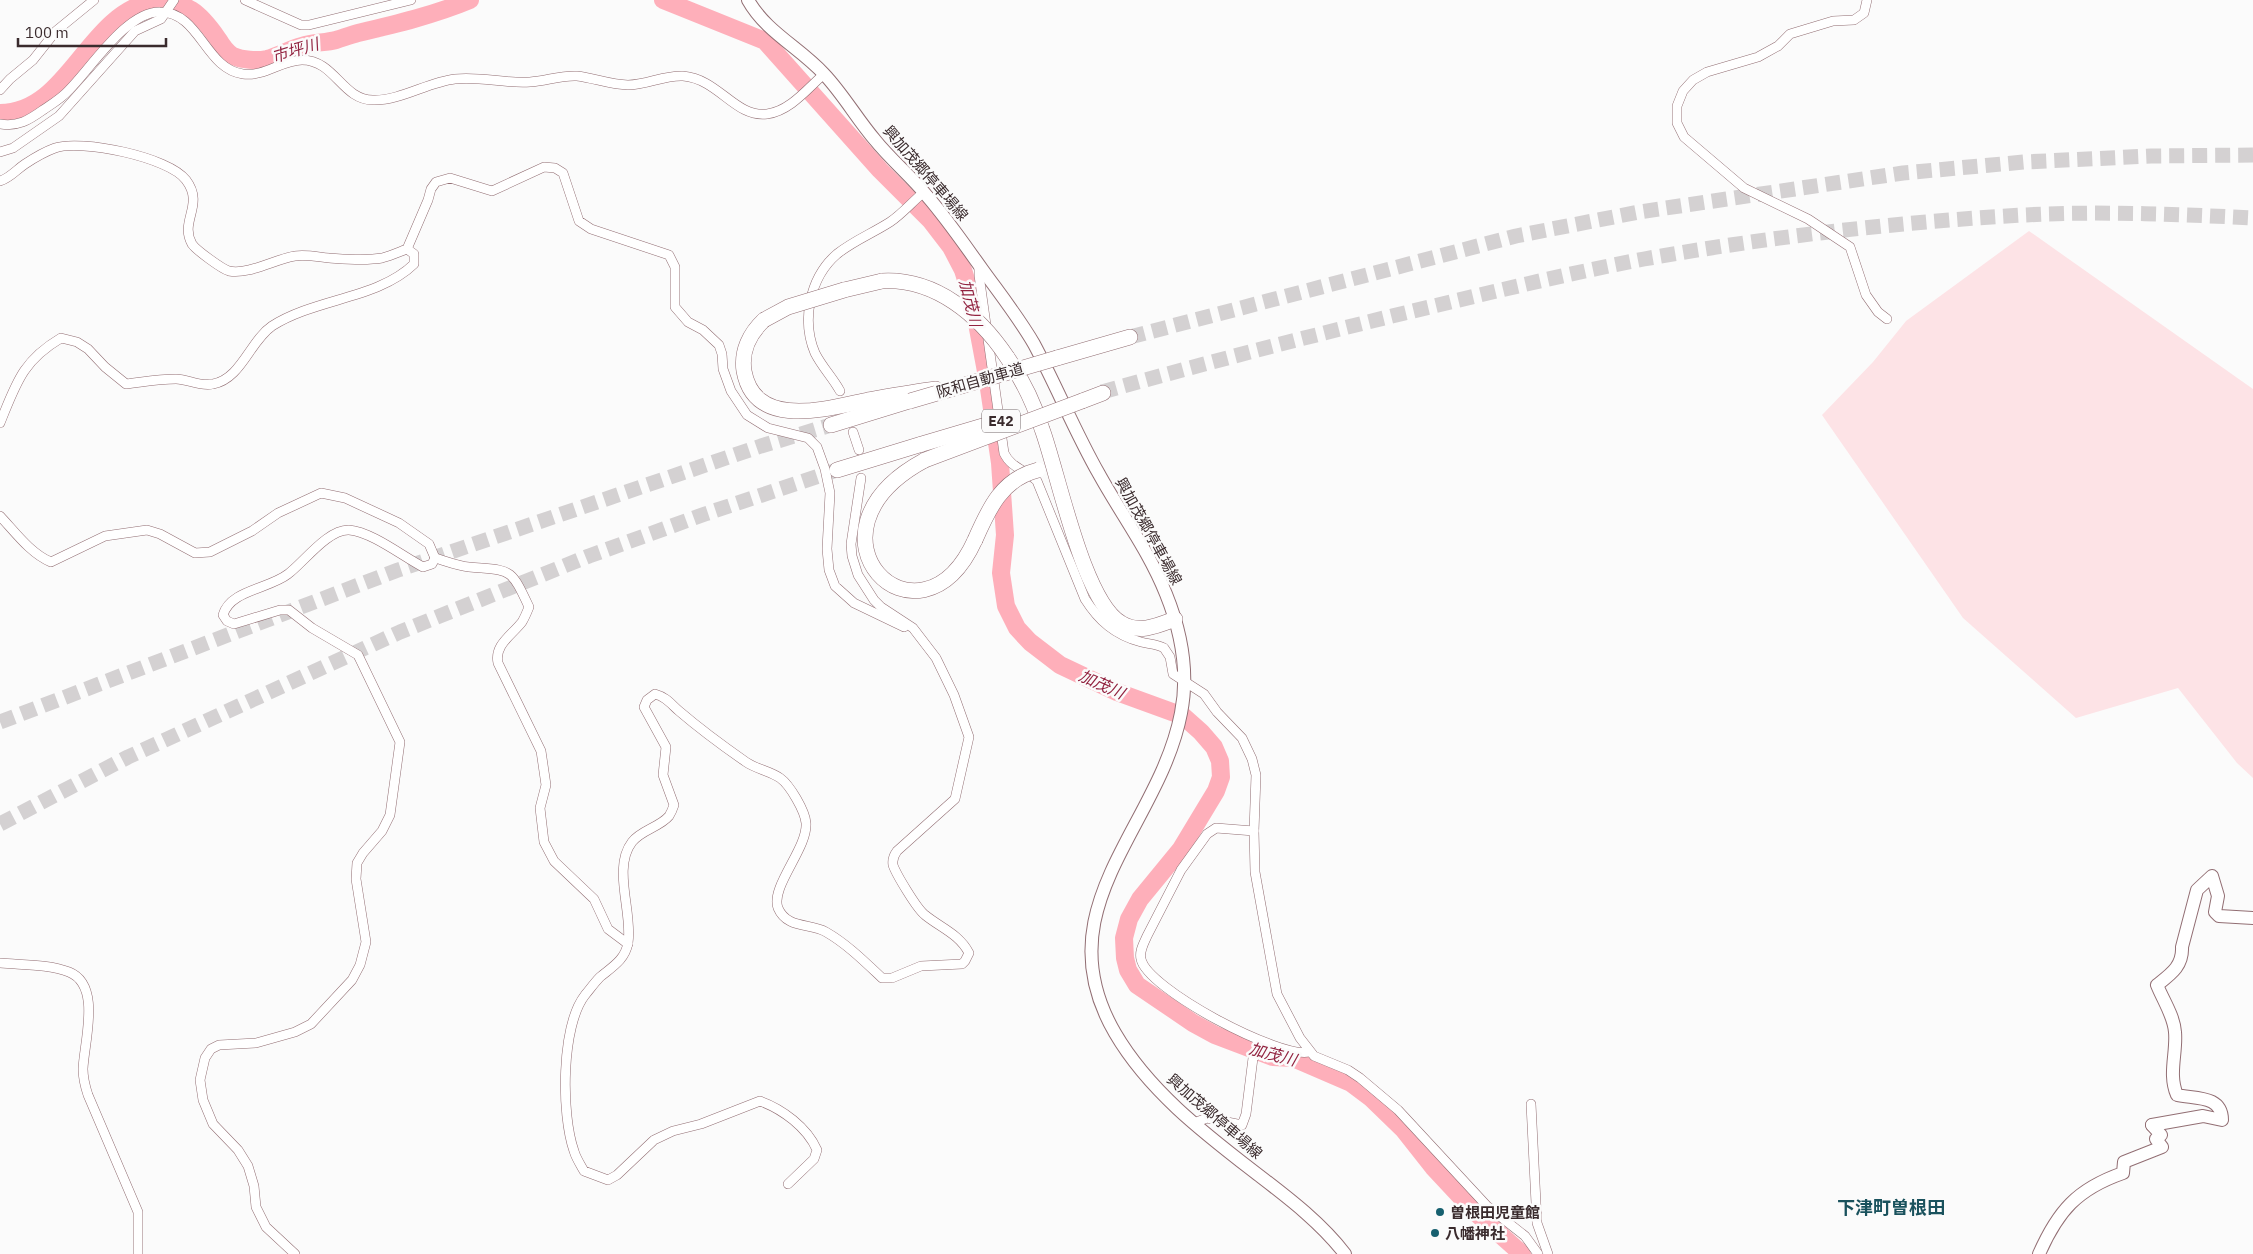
<svg xmlns="http://www.w3.org/2000/svg" width="2253" height="1254" viewBox="0 0 2253 1254" font-family="'IBM Plex Sans','Noto Sans JP',sans-serif">
<style>
.green{fill:#fde3e6}
.lines{fill:none;stroke-linecap:round;stroke-linejoin:round}
.river{stroke:#feafba;stroke-width:18}
.highway-tunnel{stroke:#d4d1d2;stroke-width:15;stroke-dasharray:15 8;stroke-linecap:butt}
.street-casing{stroke:#926e73;stroke-width:10}
.secondary-casing{stroke:#926e73;stroke-width:14}
.highway-casing{stroke:#926e73;stroke-width:16}
.street{stroke:#fff;stroke-width:9}
.secondary{stroke:#fff;stroke-width:12}
.highway{stroke:#fff;stroke-width:15}
.highway-bridge-casing{stroke:#926e73;stroke-width:16;stroke-linecap:butt}
.highway-bridge{stroke:#fff;stroke-width:15}
.poi-dot{fill:#17606f;stroke:#fbfbfb;stroke-width:2}
.labels{text-anchor:middle;dominant-baseline:central;stroke-width:5;stroke-linejoin:round;paint-order:stroke}
.shield{fill:#fbfbfb;stroke:#74696b;stroke-width:1}
.shield-label{font-size:14px;font-weight:bold;fill:#3a2b2d}
.street-label{font-size:15px;fill:#3a2b2d;stroke:#fbfbfb}
.poi-label{font-size:15px;font-weight:bold;fill:#3a2b2d;stroke:#fbfbfb;text-anchor:start}
.water-label{font-size:16px;font-style:italic;fill:#922340;stroke:#fbfbfb}
.quarter-label{font-size:18px;font-weight:bold;fill:#1a525d;stroke:#fbfbfb}
</style>
<rect width="100%" height="100%" fill="#fbfbfb"/>
<path class="green" d="M2029,231L2253,389V778L2237,763L2178,688L2076,718L1963,618L1822,415L1873,362L1906,321Z"/>
<g class="lines">
<g class="river">
<path d="M663,0L765,41L880,170L931,221L951,247L963,270L973,302L988,382L1000,463L1005,535L1001,573L1006,606L1017,628L1030,642L1060,665L1117,692L1183,716L1201,732L1214,747L1220,761L1221,777L1216,791L1181,849L1140,899L1129,919L1124,938L1125,958L1128,970L1137,985L1193,1023L1215,1035L1273,1057L1293,1058L1351,1083L1371,1098L1403,1129L1433,1167L1475,1212L1522,1254"/>
<path d="M0,113C68,113 87,15 151,2C187,0 200,13 218,39C221,44 227,53 233,56C242,60 257,61 267,59C279,56 290,49 302,46C313,42 325,43 336,40C343,38 350,35 358,33C396,24 434,15 470,0"/>
</g>
<g class="highway-tunnel">
<path d="M1130,337L1516,236L1639,212L1903,173L2024,162L2151,156L2253,155"/>
<path d="M1102,392C1198,365 1295,340 1392,316C1476,296 1560,275 1644,259C1769,237 1897,222 2024,215C2100,211 2177,214 2253,218"/>
<path d="M0,722L398,570L761,446L831,425"/>
<path d="M0,824L128,757L400,632L589,556L705,514L837,470"/>
</g>
<g class="street-casing">
<g id="street">
<path d="M245,0L301,25H309L411,0"/>
<path d="M1867,0L1864,13L1854,20L1833,21L1790,34L1778,46L1758,57L1707,72L1693,80L1683,91L1677,106V123L1684,137L1744,188L1808,219L1850,247L1866,295L1878,312L1887,319"/>
<path d="M0,90L10,79L33,60L56,31L94,0"/>
<path d="M0,124C18,127 29,120 43,110C52,104 62,98 69,90C91,68 127,11 160,12C200,12 205,69 243,74C264,77 282,60 302,60C335,60 342,100 373,100C400,101 428,82 455,79C481,76 505,84 530,82C546,81 561,75 577,76C594,78 611,85 628,85C647,85 664,75 683,76C719,79 735,118 767,114C790,111 807,89 824,74"/>
<path d="M0,152L13,148L59,116L135,31L161,19L174,0"/>
<path d="M0,181C10,178 16,170 25,164C34,158 44,152 55,148C81,139 169,157 186,180C205,205 179,221 192,244C196,250 222,269 229,271C249,275 275,259 295,256C305,254 318,257 329,258C345,259 365,261 382,258C390,256 399,252 407,249L428,200L431,189L436,182L450,178L492,191L544,167L555,168L563,173L579,221L591,229L669,255L675,267V307L688,322L703,330L719,345L722,354L723,369L731,391L747,415L768,428L808,438L817,447L825,469L830,493L827,549L829,570L835,586L854,603L904,627"/>
<path d="M979,264V275L1004,453C1011,468 1026,470 1037,481L1085,599C1099,621 1115,635 1141,642C1148,644 1157,644 1164,648L1170,657L1173,674L1204,694L1217,712L1242,738L1252,759L1256,775L1254,831L1255,872L1277,994L1300,1038L1314,1056L1348,1070L1360,1078L1398,1110L1487,1206L1525,1236L1538,1254"/>
<path d="M840,391C833,378 822,367 815,353C801,320 810,277 837,254C853,241 873,233 890,222C902,214 912,202 924,192"/>
<path d="M0,423C16,384 22,361 61,338L77,342L88,349L105,367L126,384C143,382 159,379 176,379C188,379 200,387 213,384C241,379 250,341 272,326C316,298 378,299 414,264V254L407,249"/>
<path d="M853,432L859,450"/>
<path d="M0,516C15,532 31,554 51,562L105,536L147,530L160,534L195,553L210,552L252,531L278,513L321,493L345,498L399,523L429,544L435,558"/>
<path d="M435,558C446,561 457,566 469,567C511,571 510,566 529,607C527,612 525,617 522,622C512,635 494,645 498,663L541,751L546,785L540,808L544,842L554,861L594,899L608,929L628,944"/>
<path d="M1254,831L1216,828L1207,834L1181,870L1147,936C1144,943 1139,951 1141,959C1147,989 1280,1059 1309,1052"/>
<path d="M0,963C22,965 49,964 69,972C102,985 84,1042 83,1069C83,1078 85,1086 88,1095L138,1212V1254"/>
<path d="M1531,1104L1537,1223L1548,1254"/>
<path d="M1194,1123L1207,1118L1242,1125L1246,1114L1253,1058L1269,1045"/>
<path d="M788,1184L814,1159L817,1150C807,1127 782,1109 760,1101L701,1124L673,1131L654,1140L617,1175L608,1180L584,1171C580,1164 576,1158 574,1151C561,1114 561,1026 585,995C590,989 595,982 600,977C612,967 625,960 628,943C633,913 612,868 632,842C641,830 660,827 669,816C671,813 673,808 674,805L663,775L666,747L644,707L647,700L655,694C666,697 671,704 679,711C700,729 723,746 746,762C756,769 770,771 780,778C790,785 805,811 806,823C808,848 770,887 778,908C787,929 810,923 826,932C847,944 865,962 882,978H892L921,966L962,964L965,961L969,953C959,934 941,928 925,915C917,909 896,874 893,865C892,859 894,855 897,851L955,799L969,737L954,695L936,658L913,628L881,607L874,600L858,575L852,556L851,544L861,478"/>
<path d="M295,1254L266,1227L256,1207L254,1186L248,1166L238,1150L213,1124L203,1100L200,1080L205,1058L211,1049L219,1045L256,1043L295,1032L311,1024L352,980L360,965L366,942L356,879L357,863L363,853L382,831L390,815L400,742L358,655L312,628L289,610H280L234,624L227,621L223,615C230,590 269,589 288,574C304,562 328,529 349,530C372,532 402,556 423,567L432,564L435,558"/>
</g>
</g>
<g class="secondary-casing">
<g id="secondary">
<path d="M748,0C766,32 799,47 824,74C843,94 857,119 875,140C891,160 911,176 927,196C947,219 964,244 982,269C1000,294 1019,318 1034,344C1057,387 1075,432 1099,474C1121,514 1149,551 1166,594C1181,631 1189,673 1181,713C1159,828 1042,908 1115,1033C1150,1093 1208,1136 1261,1177C1291,1200 1322,1224 1345,1254"/>
<path d="M2152,1125L2203,1116L2222,1120C2222,1095 2195,1099 2177,1095C2168,1074 2177,1053 2175,1032C2174,1016 2163,1000 2157,985C2171,974 2183,966 2182,947L2197,890L2212,876L2218,896L2215,912L2219,916L2253,918"/>
<path d="M2039,1254C2058,1211 2077,1189 2123,1173L2124,1162L2162,1147L2156,1139L2161,1135L2152,1125"/>
</g>
</g>
<g class="highway-casing">
<g id="highway">
<path d="M844,290L882,281"/>
<path d="M764,320C750,333 741,351 744,371C755,431 829,408 868,400C891,396 913,392 936,389"/>
<path d="M1007,357C1022,379 1034,403 1042,429C1058,472 1083,601 1121,623C1139,634 1157,626 1175,619"/>
<path d="M1057,358L1130,337"/>
<path d="M1082,401L1103,393"/>
<path d="M831,425L909,401"/>
<path d="M925,460C789,533 919,663 975,540"/>
<path d="M837,470L922,444"/>
</g>
</g>
<use href="#street" class="street"/>
<use href="#secondary" class="secondary"/>
<use href="#highway" class="highway"/>
<g class="highway-bridge-casing">
<g id="highway-bridge">
<path d="M882,281C935,278 979,315 1007,357"/>
<path d="M764,320L788,307L844,290"/>
<path d="M910,401L1057,358"/>
<path d="M922,444L993,423"/>
<path d="M925,460L1082,401"/>
<path d="M975,540C989,508 1002,479 1038,470"/>
</g>
</g>
<use href="#highway-bridge" class="highway-bridge"/>
</g>
<g class="poi-dot">
<circle cx="1440" cy="1212" r="5"/>
<circle cx="1435" cy="1233" r="5"/>
</g>
<g class="labels">
<rect class="shield" x="982" y="409.5" width="38" height="23" rx="4"/>
<g class="shield-label">
<text x="1001" y="421">E42</text>
</g>
<g class="street-label">
<text transform="translate(926 173) rotate(49)">興加茂郷停車場線</text>
<text transform="translate(980 380) rotate(-16)">阪和自動車道</text>
<text transform="translate(1149 531) rotate(61)">興加茂郷停車場線</text>
<text transform="translate(1215 1116) rotate(41)">興加茂郷停車場線</text>
</g>
<g class="poi-label">
<text x="1450" y="1212">曽根田児童館</text>
<text x="1445" y="1233">八幡神社</text>
</g>
<g class="water-label">
<text transform="translate(295 50) rotate(-17)">市坪川</text>
<text transform="translate(971 303) rotate(76)">加茂川</text>
<text transform="translate(1102 684) rotate(24)">加茂川</text>
<text transform="translate(1273 1054) rotate(15)">加茂川</text>
</g>
<g class="quarter-label">
<text x="1891" y="1207">下津町曽根田</text>
</g>
</g>
<path d="M18 38v8h148v-8" fill="none" stroke="#3a2b2d" stroke-width="2.5"/>
<text x="25" y="38" font-size="15" fill="#3a2b2d" stroke="#fbfbfb" stroke-width="4" paint-order="stroke">100 m</text>
</svg>
